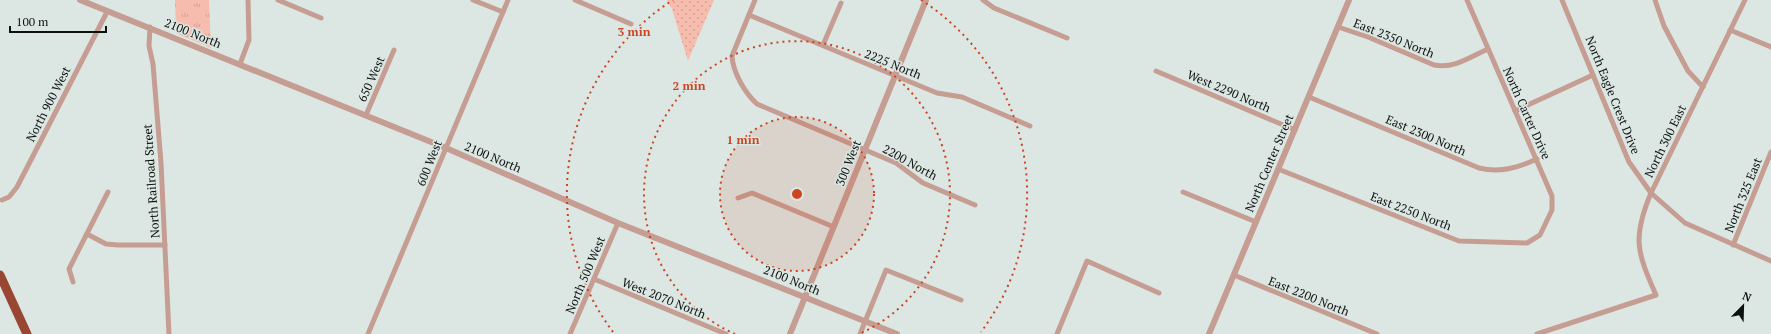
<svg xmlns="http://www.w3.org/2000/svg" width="1771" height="334" viewBox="0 0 1771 334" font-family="'PT Serif',serif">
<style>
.grass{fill:url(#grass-tufts)}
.park{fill:url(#park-dots)}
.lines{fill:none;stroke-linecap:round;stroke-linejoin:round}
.minor{stroke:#c69d92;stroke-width:5}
.tertiary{stroke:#c69d92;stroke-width:6}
.motorway{stroke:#994733;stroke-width:9}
.ring{fill:none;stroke:#cd4421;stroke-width:2;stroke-dasharray:2 4}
.labels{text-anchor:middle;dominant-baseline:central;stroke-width:3;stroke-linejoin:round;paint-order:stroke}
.street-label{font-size:12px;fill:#0c100f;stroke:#dce7e3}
.centre{fill:#cd4421;stroke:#dce7e3;stroke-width:2}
.ring-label{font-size:12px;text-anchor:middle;font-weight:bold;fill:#cd4421;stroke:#dce7e3;stroke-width:3;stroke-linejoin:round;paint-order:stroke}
</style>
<defs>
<pattern id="grass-tufts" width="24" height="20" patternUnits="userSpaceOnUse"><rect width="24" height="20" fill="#f6bdae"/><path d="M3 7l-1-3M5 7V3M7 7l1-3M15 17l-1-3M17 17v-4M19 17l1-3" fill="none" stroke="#d2a194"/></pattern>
<pattern id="park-dots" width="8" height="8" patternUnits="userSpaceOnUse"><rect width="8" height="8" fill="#f6bdae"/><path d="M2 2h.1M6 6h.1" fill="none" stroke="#d2a194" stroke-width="1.8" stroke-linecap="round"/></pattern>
</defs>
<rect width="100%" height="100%" fill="#dce7e3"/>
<path class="grass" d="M175,0H209L211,48L176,33Z"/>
<path class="park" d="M667,0H714L688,61L672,9Z"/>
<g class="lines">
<g class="minor">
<path d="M278,0L321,18"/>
<path d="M473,0L503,12"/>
<path d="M575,0L631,24"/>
<path d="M755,0L732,56C733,73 745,93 757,104L896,163L923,183L975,205"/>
<path d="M983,0L994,8L1067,38"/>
<path d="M1562,0L1629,162L1651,193L1685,223L1771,261"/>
<path d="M1655,0L1664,26L1688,71L1703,87"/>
<path d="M749,15L937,93L962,97L1030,126"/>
<path d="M150,27L149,46L153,64L161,163L169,334"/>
<path d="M1338,27L1368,37L1434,65C1454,69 1470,57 1488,49"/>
<path d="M1730,30L1771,47"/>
<path d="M823,45L841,3"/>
<path d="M240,64L249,40L248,0"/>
<path d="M1156,71L1295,130"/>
<path d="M1309,97L1479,168C1500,173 1517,168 1537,159"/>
<path d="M1515,111L1593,75"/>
<path d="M366,115L394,50"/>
<path d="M1278,169L1459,241L1527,243L1540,235L1552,210V196L1467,0"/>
<path d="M1183,192L1256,222"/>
<path d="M738,198L752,193L834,227"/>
<path d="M2,200L9,197L17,187L107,12"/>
<path d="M87,234L106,244L118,245H165"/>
<path d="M1733,245L1771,152"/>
<path d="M1234,275L1377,334"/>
<path d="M594,279L726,334"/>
<path d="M73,282L69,269L108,192"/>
<path d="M368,334L508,0"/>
<path d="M570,334L618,223"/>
<path d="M860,334L886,270L961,300"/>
<path d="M1057,334L1087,261L1159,293"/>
<path d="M1537,334L1656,295C1637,252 1632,238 1651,193L1745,0"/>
</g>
<g class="tertiary">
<path d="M80,0L446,148L618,223L897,334"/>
<path d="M790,334L926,0"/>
<path d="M1209,334L1349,0"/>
</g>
<path class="motorway" d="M0,275L27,334"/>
</g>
<circle cx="797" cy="194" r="77" fill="#cd4421" fill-opacity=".12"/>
<g class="ring">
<circle cx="797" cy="194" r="77"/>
<path d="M735 334A153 153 0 1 1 859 334"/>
<path d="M613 332A230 230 0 0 1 673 0M921 0A230 230 0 0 1 981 332"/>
</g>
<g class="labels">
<g class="street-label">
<text transform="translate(193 33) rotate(22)">2100 North</text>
<text transform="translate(1394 38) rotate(22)">East 2350 North</text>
<text transform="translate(893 64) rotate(22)">2225 North</text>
<text transform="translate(371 79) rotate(-66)">650 West</text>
<text transform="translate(1229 91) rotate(23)">West 2290 North</text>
<text transform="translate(1613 95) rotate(68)">North Eagle Crest Drive</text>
<text transform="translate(48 104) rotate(-63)">North 900 West</text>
<text transform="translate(1527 113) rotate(66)">North Carter Drive</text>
<text transform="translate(1426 135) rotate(23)">East 2300 North</text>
<text transform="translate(1665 141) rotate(-64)">North 300 East</text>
<text transform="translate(493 157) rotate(23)">2100 North</text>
<text transform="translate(910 162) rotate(29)">2200 North</text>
<text transform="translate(429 163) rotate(-68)">600 West</text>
<text transform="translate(848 163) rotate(-68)">300 West</text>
<text transform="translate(1269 163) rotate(-67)">North Center Street</text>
<text transform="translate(151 181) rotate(-94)">North Railroad Street</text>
<text transform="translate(1743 195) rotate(-68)">North 325 East</text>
<text transform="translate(1411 211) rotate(21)">East 2250 North</text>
<text transform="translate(585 275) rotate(-67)">North 500 West</text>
<text transform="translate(792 280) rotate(22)">2100 North</text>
<text transform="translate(1309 296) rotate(22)">East 2200 North</text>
<text transform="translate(664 298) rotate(22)">West 2070 North</text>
</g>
</g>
<circle cx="797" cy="194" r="6" class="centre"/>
<g class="ring-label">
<text x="634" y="36">3 min</text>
<text x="689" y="90">2 min</text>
<text x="743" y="144">1 min</text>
</g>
<g transform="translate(1743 306) rotate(23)" stroke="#dce7e3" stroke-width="3" paint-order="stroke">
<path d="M0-3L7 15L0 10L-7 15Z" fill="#0c100f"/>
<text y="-6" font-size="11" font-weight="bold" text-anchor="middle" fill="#0c100f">N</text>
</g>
<path d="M10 26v6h96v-6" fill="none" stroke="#0c100f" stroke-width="2"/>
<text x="16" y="26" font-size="12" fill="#0c100f" stroke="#dce7e3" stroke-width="3" paint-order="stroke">100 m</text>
</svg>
